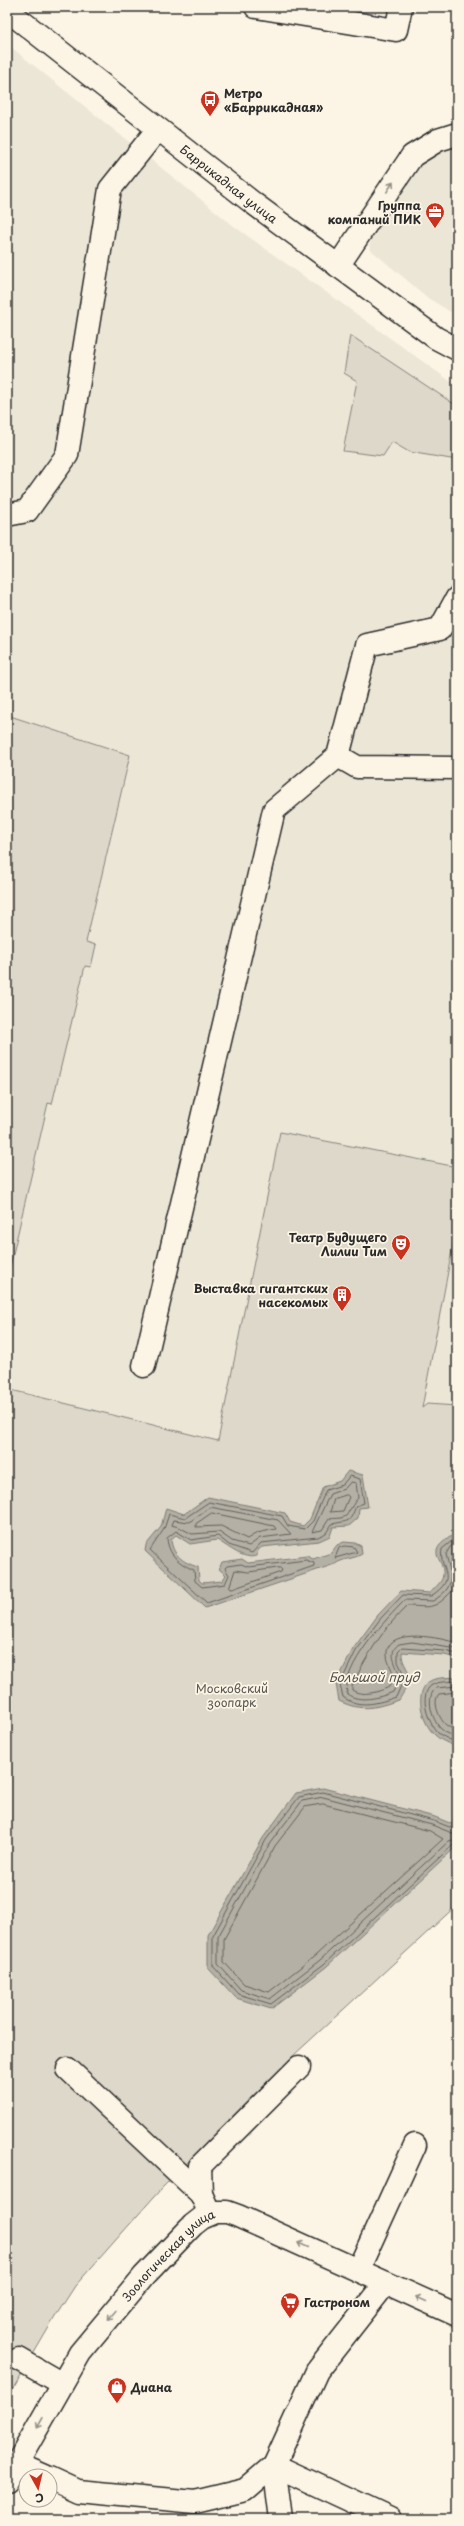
<svg xmlns="http://www.w3.org/2000/svg" width="464" height="2526" viewBox="0 0 464 2526" font-family="'Playpen Sans',sans-serif">
<style>
.built{fill:#ece6d7}
.green{fill:#ded8ca;stroke:#84827a}
.water{fill:#b4b0a5;stroke:#7d7b74}
.lines{fill:none;stroke-linecap:round;stroke-linejoin:round}
.shore{stroke:#62605c;stroke-width:1}
.minor-casing{stroke:#2b2b2b;stroke-width:25}
.major-casing{stroke:#2b2b2b;stroke-width:25}
.minor{stroke:#fcf5e5;stroke-width:22}
.major{stroke:#fcf5e5;stroke-width:22}
.oneway{stroke:#949088}
.labels{text-anchor:middle;dominant-baseline:central;stroke-width:3.5;stroke-linejoin:round;paint-order:stroke}
.poi-label{font-size:12px;font-weight:bold;fill:#2b2b2b;stroke:#fcf5e5;text-anchor:start}
.street-label{font-size:12px;fill:#2b2b2b;stroke:#fcf5e5}
.park-label{font-size:12px;fill:#585653;stroke:#fcf5e5}
.water-label{font-size:13px;font-style:italic;fill:#545350;stroke:#fcf5e5}
</style>
<rect width="100%" height="100%" fill="#fcf5e5"/>
<filter id="ink" filterUnits="userSpaceOnUse"><feTurbulence type="fractalNoise" baseFrequency=".025" numOctaves="2"/><feDisplacementMap in="SourceGraphic" scale="8" xChannelSelector="R" yChannelSelector="G"/><feConvolveMatrix kernelMatrix="1 2 1 2 8 2 1 2 1" color-interpolation-filters="sRGB"/></filter>
<g filter="url(#ink)">
<g class="built">
<path d="M7,44L235,227L457,386V1167L280,1132L218,1441L7,1389V1280L48,1103H52L85,966L91,967L96,945L86,943L130,755L7,715Z"/>
<path d="M457,144V316L428,298L371,250L369,246L375,230L414,170L421,162Z"/>
<path d="M457,1224V1459L416,1485L411,1467Z"/>
</g>
<g class="green">
<path d="M350,335L457,406V460L409,452L392,442L383,456L343,451L357,381L344,373Z"/>
<path d="M7,715L130,755L86,942L96,945L91,967L85,966L52,1104L48,1103L7,1280Z"/>
<path d="M280,1132L457,1167V1224L422,1408L427,1404L457,1406V1905L294,2055L161,2189L75,2286L55,2317L7,2399V1389L218,1441Z"/>
</g>
<g class="water">
<path d="M348,1471L363,1475L368,1507L359,1508L358,1518L349,1526L333,1527L330,1536L319,1541L262,1547L258,1550L257,1556C243,1560 229,1547 217,1540L190,1544L176,1535L171,1539C172,1555 184,1563 198,1567L199,1580L202,1583L222,1581L226,1575L219,1569L222,1562L242,1559L248,1563L307,1556L313,1559L331,1553L337,1545L344,1542L355,1543L361,1546L362,1554C354,1559 344,1558 335,1564L205,1608L145,1551L146,1545L161,1527L166,1508L184,1514L208,1497L285,1513L290,1522L303,1526L310,1519L323,1487L340,1481Z"/>
<path d="M457,1533V1658L444,1655L402,1652C402,1659 403,1661 406,1667C413,1679 405,1690 399,1700C375,1708 362,1712 339,1701L336,1684L353,1649L378,1615L401,1591L430,1593C433,1589 440,1584 442,1579C449,1558 418,1554 457,1533Z"/>
<path d="M457,1677V1747C450,1744 441,1741 435,1735C422,1724 412,1689 432,1680C439,1677 449,1678 457,1677Z"/>
<path d="M323,1788L435,1817L457,1826V1846L326,1967L271,2009L236,1998L208,1968V1935L263,1838L296,1793Z"/>
</g>
<g class="lines">
<g class="shore">
<path d="M350,1476L360,1479L364,1503L356,1506C349,1524 350,1520 332,1524L326,1533L318,1537L261,1543L252,1553L229,1545L218,1536L191,1540L176,1531L167,1538C168,1555 180,1564 194,1570L195,1581L202,1587L225,1584L229,1575L225,1568L227,1566L241,1564L249,1567L306,1560L314,1563V1566L207,1603L150,1550L164,1529L169,1514L185,1518L209,1502L282,1516L288,1526L305,1529L313,1521L326,1490L342,1485Z"/>
<path d="M351,1482L356,1483L358,1498C354,1502 347,1515 346,1516C341,1519 335,1518 329,1519L322,1530L312,1532L330,1494L344,1489Z"/>
<path d="M347,1495L349,1497L343,1511L330,1512L334,1499Z"/>
<path d="M210,1507L278,1520L291,1534L260,1538L249,1546L232,1541L219,1532L192,1534L179,1527L171,1525L173,1520L189,1522Z"/>
<path d="M212,1513L274,1526L276,1529L257,1533L247,1539L221,1526L196,1527V1524Z"/>
<path d="M457,1537L442,1549C438,1570 460,1577 431,1596L403,1595L381,1618L356,1651L340,1684L343,1697C359,1709 379,1703 396,1697L405,1677L398,1662V1652L402,1648L445,1651L457,1654"/>
<path d="M457,1543L450,1547L446,1554C451,1576 457,1586 433,1601L405,1600C386,1619 341,1667 347,1694C360,1703 379,1698 393,1692L400,1677C398,1666 386,1653 399,1644L412,1642L457,1649"/>
<path d="M345,1546L354,1547L357,1552L335,1558L339,1548Z"/>
<path d="M280,1568L282,1570L281,1572L232,1589L229,1588L235,1570L248,1572Z"/>
<path d="M457,1581C456,1588 452,1591 447,1596C432,1611 426,1606 407,1606C383,1629 366,1656 352,1686V1690C362,1697 379,1692 389,1687L394,1677C392,1667 386,1662 387,1651C391,1627 441,1638 457,1643"/>
<path d="M457,1681C449,1682 439,1681 432,1685C418,1694 428,1723 438,1733C443,1737 451,1740 457,1743"/>
<path d="M457,1686L436,1688C425,1697 432,1719 440,1728C445,1733 451,1735 457,1737"/>
<path d="M457,1692L439,1694C432,1701 439,1718 445,1724C448,1727 453,1729 457,1731"/>
<path d="M323,1804L430,1831L443,1839L316,1955L269,1992L244,1984L224,1962V1939L275,1846L305,1807Z"/>
<path d="M457,1830L434,1821L323,1792L299,1797L266,1840L213,1936V1966L238,1994L271,2004L324,1964L453,1845L457,1844"/>
<path d="M457,1835L432,1825L323,1797L302,1801L270,1843L218,1937V1964L241,1990L270,1999L320,1960L449,1841L457,1839"/>
</g>
<g class="minor-casing">
<g id="minor">
<path d="M256,7L396,30L401,7"/>
<path d="M338,266L412,156L438,140L457,134"/>
<path d="M7,515L27,511L67,455L110,189L157,130"/>
<path d="M338,756L357,767L457,768"/>
<path d="M144,1366L274,810L338,756L367,645L440,629L457,598"/>
<path d="M68,2069L201,2194L210,2214"/>
<path d="M201,2194L200,2166L299,2067"/>
<path d="M358,2270L415,2145"/>
<path d="M386,2283L317,2371L274,2465L390,2519"/>
<path d="M19,2359L62,2384"/>
<path d="M17,2464L45,2476"/>
<path d="M274,2465L281,2519"/>
<path d="M50,2478L78,2491L195,2502L245,2490L274,2465"/>
<path id="s1" d="M7,2481L80,2353L144,2276L193,2225L202,2218L216,2212H227L238,2216L457,2315"/>
</g>
</g>
<g class="major-casing">
<g id="major">
<path id="s2" d="M7,10L253,203L436,338L457,349"/>
</g>
</g>
<use href="#minor" class="minor"/>
<use href="#major" class="major"/>
</g>
<defs><path id="oneway-shaft" d="M-6 0H5M1.5-3L5.5 0L1.5 3" fill="none" stroke-width="1.6" stroke-linecap="round" stroke-linejoin="round"/></defs>
<g class="oneway">
<use href="#oneway-shaft" transform="translate(390 187) rotate(-57)"/>
<use href="#oneway-shaft" transform="translate(303 2245) rotate(-156)"/>
<use href="#oneway-shaft" transform="translate(421 2299) rotate(-156)"/>
<use href="#oneway-shaft" transform="translate(112 2315) rotate(130)"/>
<use href="#oneway-shaft" transform="translate(40 2423) rotate(119)"/>
</g>
</g>
<defs>
<g id="bus-pin" transform="scale(1)"><path d="M0 17L-7.5 6A9.5 9.5 0 1 1 7.5 6Z" fill="#c8321e" stroke="#fcf5e5"/><path d="M-5-6H5V4H4V6H2V4H-2V6H-4V4H-5ZM-3.5-4V0h7V-4ZM-3.5 1.2v1.5H-2V1.2ZM2 1.2v1.5H3.5V1.2Z" fill="#fff"/></g>
<g id="office-pin" transform="scale(1)"><path d="M0 17L-7.5 6A9.5 9.5 0 1 1 7.5 6Z" fill="#c8321e" stroke="#fcf5e5"/><path d="M-6-3h4V-5.5h4V-3h4V5H-6ZM-1-4.5V-3h2v-1.5ZM-6 0V1H6V0Z" fill="#fff"/></g>
<g id="theatre-pin" transform="scale(1)"><path d="M0 17L-7.5 6A9.5 9.5 0 1 1 7.5 6Z" fill="#c8321e" stroke="#fcf5e5"/><path d="M-5-5.5Q0-4 5-5.5V0Q5 5 0 6Q-5 5-5 0ZM-3.3-2.5H-1v1.5H-3.3ZM1-2.5H3.3v1.5H1ZM-2.8 1Q0 5.5 2.8 1Z" fill="#fff"/></g>
<g id="building-pin" transform="scale(1)"><path d="M0 17L-7.5 6A9.5 9.5 0 1 1 7.5 6Z" fill="#c8321e" stroke="#fcf5e5"/><path d="M-4-6H4V6H1V3H-1V6H-4ZM-2.5-4.3h1.7v1.8h-1.7ZM.8-4.3h1.7v1.8H.8ZM-2.5-1h1.7V.8h-1.7ZM.8-1h1.7V.8H.8Z" fill="#fff"/></g>
<g id="supermarket-pin" transform="scale(1)"><path d="M0 17L-7.5 6A9.5 9.5 0 1 1 7.5 6Z" fill="#c8321e" stroke="#fcf5e5"/><path d="M-6-5.5h2.5l.6 2H6L4.5 2H-2.5L-4.4-4H-6ZM-1.5 3.2a1.3 1.3 0 1 0 .1 0ZM3 3.2a1.3 1.3 0 1 0 .1 0Z" fill="#fff"/></g>
<g id="shop-pin" transform="scale(1)"><path d="M0 17L-7.5 6A9.5 9.5 0 1 1 7.5 6Z" fill="#c8321e" stroke="#fcf5e5"/><path d="M-5-2.5h2.3a2.7 3.5 0 0 1 5.4 0H5L5.5 6h-11ZM-1.5-2.5h3a1.5 2.3 0 0 0-3 0Z" fill="#fff"/></g>
</defs>
<g fill-rule="evenodd">
<use href="#bus-pin" x="210" y="100"/>
<use href="#office-pin" x="435" y="212"/>
<use href="#theatre-pin" x="401" y="1244"/>
<use href="#building-pin" x="342" y="1295"/>
<use href="#supermarket-pin" x="290" y="2302"/>
<use href="#shop-pin" x="117" y="2387"/>
</g>
<g class="labels">
<g class="poi-label">
<text x="224" y="93">Метро<tspan x="224" dy="14">«Баррикадная»</tspan></text>
<text x="421" y="205" text-anchor="end">Группа<tspan x="421" dy="14">компаний ПИК</tspan></text>
<text x="387" y="1237" text-anchor="end">Театр Будущего<tspan x="387" dy="14">Лилии Тим</tspan></text>
<text x="328" y="1288" text-anchor="end">Выставка гигантских<tspan x="328" dy="14">насекомых</tspan></text>
<text x="304" y="2302">Гастроном</text>
<text x="131" y="2387">Диана</text>
</g>
<g class="street-label">
<text stroke="none"><textPath href="#s2" startOffset="282">Баррикадная улица</textPath></text>
<text stroke="none"><textPath href="#s1" startOffset="280">Зоологическая улица</textPath></text>
</g>
<g class="park-label">
<text x="232" y="1688">Московский<tspan x="232" dy="14">зоопарк</tspan></text>
</g>
<g class="water-label">
<text x="374" y="1676">Большой пруд</text>
</g>
</g>
<rect width="464" height="2526" fill="none" stroke="#fcf5e5" stroke-width="24"/>
<rect x="12" y="12" width="440" height="2502" fill="none" stroke="#2b2b2b" stroke-width="1.5" filter="url(#ink)"/>
<g transform="translate(38 2488) rotate(172)"><circle r="19" fill="#fcf5e5" stroke="#a8a49b"/>
<path d="M0-3L7 15L0 10L-7 15Z" fill="#c8321e"/>
<text y="-6" font-size="11" font-weight="bold" text-anchor="middle" fill="#2b2b2b">С</text>
</g>
</svg>
